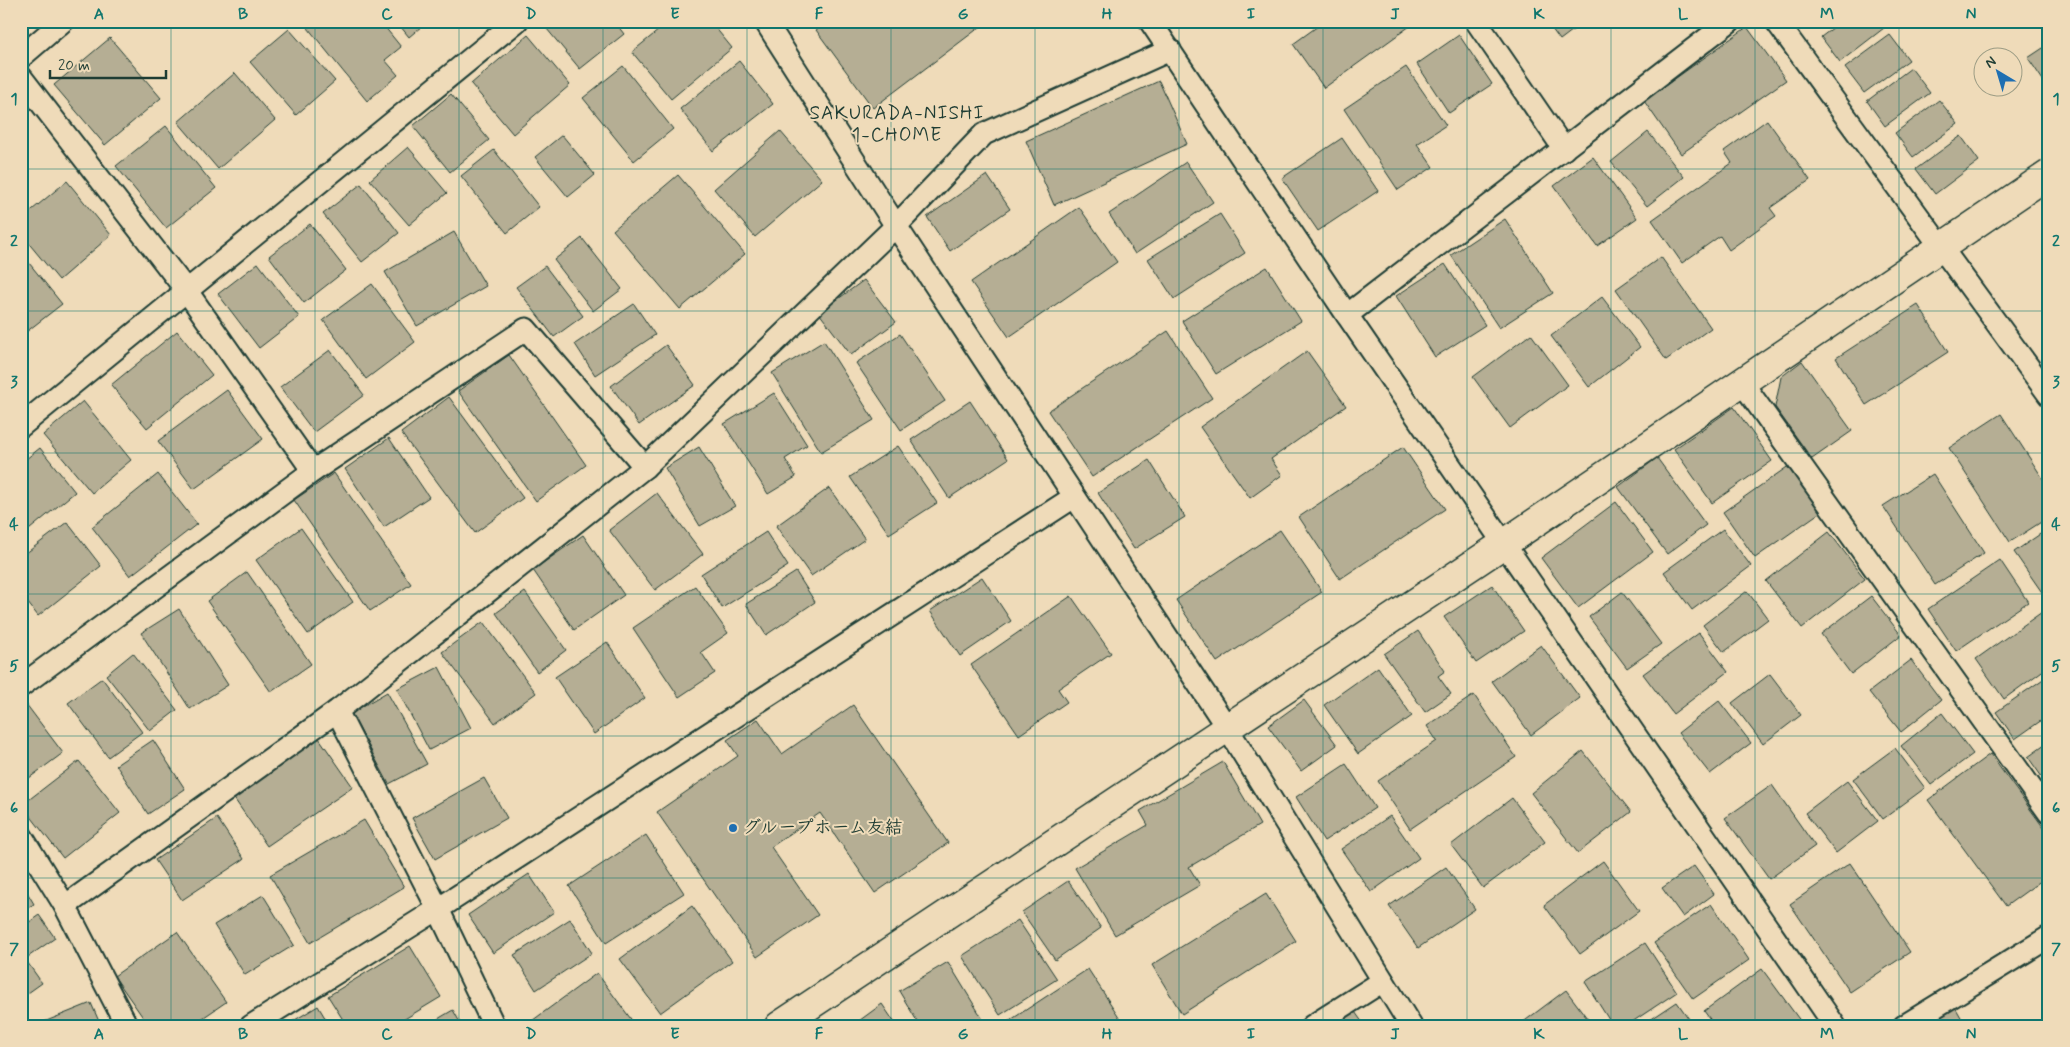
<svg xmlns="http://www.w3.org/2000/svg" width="2070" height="1047" viewBox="0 0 2070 1047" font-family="Mynerve,'Klee One',sans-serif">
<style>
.building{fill:#b5ae94;stroke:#1f3d34}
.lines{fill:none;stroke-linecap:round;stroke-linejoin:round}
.service-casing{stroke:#1f3d34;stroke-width:25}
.minor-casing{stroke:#1f3d34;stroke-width:31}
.service{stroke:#efdbb9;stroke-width:21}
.minor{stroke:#efdbb9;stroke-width:28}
.grid{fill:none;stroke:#0f766e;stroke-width:1;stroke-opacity:0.55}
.poi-dot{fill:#1f6fb2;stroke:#efdbb9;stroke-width:2}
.labels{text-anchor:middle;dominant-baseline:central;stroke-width:4;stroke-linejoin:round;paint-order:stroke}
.poi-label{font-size:18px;font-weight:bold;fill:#1f3d34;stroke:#efdbb9;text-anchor:start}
.neighbourhood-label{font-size:19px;letter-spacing:1px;fill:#1f3d34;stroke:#efdbb9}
.neatline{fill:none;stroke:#0f766e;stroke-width:2}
.grid-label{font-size:16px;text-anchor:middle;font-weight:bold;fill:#0f766e}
</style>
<rect width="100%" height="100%" fill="#efdbb9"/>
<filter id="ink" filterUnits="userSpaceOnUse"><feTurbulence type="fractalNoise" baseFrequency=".02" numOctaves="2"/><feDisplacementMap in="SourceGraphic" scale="10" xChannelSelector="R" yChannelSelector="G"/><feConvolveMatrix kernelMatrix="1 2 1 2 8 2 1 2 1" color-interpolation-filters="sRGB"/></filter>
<g filter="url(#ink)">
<g class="building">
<path d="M316,21H380L401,47L385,60L398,75L367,101L308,28Z"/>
<path d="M396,21H428L409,37Z"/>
<path d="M544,21H614L624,34L580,69L542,23Z"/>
<path d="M670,21H710L732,48L671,99L632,52Z"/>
<path d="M828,21H988L873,108L816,30Z"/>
<path d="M1325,21H1417L1324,88L1293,44Z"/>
<path d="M1546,21H1585L1560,40Z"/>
<path d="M1842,21H1879L1884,28L1840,62L1821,37Z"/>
<path d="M1747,27L1786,80L1681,154L1644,101Z"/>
<path d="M289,29L335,81L296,115L250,62Z"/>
<path d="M528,35L570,85L513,134L471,84Z"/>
<path d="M1459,35L1492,84L1449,113L1417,64Z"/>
<path d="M1890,35L1909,60L1864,93L1845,68Z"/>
<path d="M110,38L161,98L105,145L54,85Z"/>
<path d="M2049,44V89L2028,58Z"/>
<path d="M739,61L773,104L713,151L680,109Z"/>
<path d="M623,66L673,129L634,161L583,98Z"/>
<path d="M1406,67L1446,125L1417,144L1433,167L1398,190L1344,109Z"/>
<path d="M1911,68L1930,93L1885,126L1867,101Z"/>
<path d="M235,73L275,120L218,169L178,122Z"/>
<path d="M1159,81L1187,144L1054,205L1026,141Z"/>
<path d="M451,94L489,140L450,172L413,126Z"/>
<path d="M1939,100L1958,124L1913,157L1895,133Z"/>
<path d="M1767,120L1810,180L1770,208L1776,216L1729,250L1720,236L1682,263L1652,220L1732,163L1724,151Z"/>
<path d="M166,126L216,188L166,228L116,166Z"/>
<path d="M780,131L822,180L755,237L714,189Z"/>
<path d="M1648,132L1684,177L1647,206L1611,162Z"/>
<path d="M562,135L595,175L568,197L535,157Z"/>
<path d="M1961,136L1979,161L1935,194L1916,169Z"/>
<path d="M1342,138L1378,191L1318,231L1282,178Z"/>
<path d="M408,147L447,193L409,225L370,180Z"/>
<path d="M494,150L539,207L507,233L461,176Z"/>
<path d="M1593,157L1637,218L1597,246L1554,186Z"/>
<path d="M1186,162L1213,202L1135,254L1109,214Z"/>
<path d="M678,175L745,254L680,309L613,230Z"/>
<path d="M987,175L1010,209L950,251L927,217Z"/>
<path d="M67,181L111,235L59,280L21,234V219Z"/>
<path d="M361,184L399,233L362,262L323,214Z"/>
<path d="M1079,207L1117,262L1009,337L971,282Z"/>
<path d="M1220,214L1245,253L1174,299L1148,259Z"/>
<path d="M1505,219L1553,293L1499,328L1451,255Z"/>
<path d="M310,224L346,270L304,303L269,256Z"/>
<path d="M454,232L486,286L417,326L385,272Z"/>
<path d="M582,238L622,289L593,311L554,260Z"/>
<path d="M21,253L62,304L21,336Z"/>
<path d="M1661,257L1711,328L1666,360L1616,289Z"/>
<path d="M258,263L299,317L259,348L218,294Z"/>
<path d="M1445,264L1485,325L1435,357L1396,296Z"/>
<path d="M545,266L583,316L554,337L516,287Z"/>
<path d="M1267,267L1301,321L1216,374L1182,321Z"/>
<path d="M864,280L896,322L851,355L819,313Z"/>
<path d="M372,284L415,342L366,379L323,320Z"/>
<path d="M1602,297L1640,347L1589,387L1551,336Z"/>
<path d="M634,304L655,335L595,375L575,344Z"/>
<path d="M1918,305L1948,352L1866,405L1836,358Z"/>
<path d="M177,331L212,375L147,428L111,385Z"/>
<path d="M1168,331L1212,398L1092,477L1048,411Z"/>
<path d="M900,334L945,401L901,430L856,363Z"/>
<path d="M1531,334L1568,385L1510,428L1473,377Z"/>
<path d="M824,341L874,420L821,452L772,373Z"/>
<path d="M666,345L695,385L639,425L611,386Z"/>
<path d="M330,350L364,395L314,432L280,387Z"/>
<path d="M1307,351L1346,406L1271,459L1282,475L1250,498L1200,427Z"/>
<path d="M509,355L586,465L536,501L458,391Z"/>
<path d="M1802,361L1852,431L1812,459L1775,407L1781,377Z"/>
<path d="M227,390L263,439L194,489L158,441Z"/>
<path d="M774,393L807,445L785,459L796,477L768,494L724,424Z"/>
<path d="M449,397L523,498L475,533L401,433Z"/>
<path d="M83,401L131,460L92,493L43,435Z"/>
<path d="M970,401L1008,459L949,498L911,440Z"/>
<path d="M1734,407L1772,461L1712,503L1674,449Z"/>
<path d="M2001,414L2049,488V517L2010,542L1949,448Z"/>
<path d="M389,438L429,497L384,527L345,469Z"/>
<path d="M898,446L937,503L889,534L850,477Z"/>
<path d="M699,447L735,506L700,526L665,468Z"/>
<path d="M1403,447L1445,509L1340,579L1299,517Z"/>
<path d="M40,448L75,492L24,534L21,530V463Z"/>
<path d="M1657,458L1706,525L1667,554L1618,487Z"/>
<path d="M1149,460L1185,517L1134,549L1098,493Z"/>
<path d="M1790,465L1822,511L1755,558L1723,512Z"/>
<path d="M334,473L411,584L370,611L294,500Z"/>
<path d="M158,474L197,524L130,576L92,527Z"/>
<path d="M1933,474L1984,553L1935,585L1883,506Z"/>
<path d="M829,488L865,539L811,576L776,526Z"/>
<path d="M657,493L703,554L655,590L609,530Z"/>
<path d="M1616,502L1653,552L1578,608L1541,558Z"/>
<path d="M67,522L101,566L38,616L21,594V557Z"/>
<path d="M301,528L353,602L308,634L256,560Z"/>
<path d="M2049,528V600L2048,601L2014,552Z"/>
<path d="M1723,529L1751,566L1692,610L1664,572Z"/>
<path d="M1280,530L1322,592L1217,662L1176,600Z"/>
<path d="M766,532L788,566L722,608L701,574Z"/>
<path d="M1829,532L1865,579L1802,628L1766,581Z"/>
<path d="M583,535L624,595L574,630L533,570Z"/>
<path d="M2000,560L2028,602L1956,651L1928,609Z"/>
<path d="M247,572L311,664L271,692L207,601Z"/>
<path d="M796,572L815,602L766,635L746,604Z"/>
<path d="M982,577L1011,621L960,656L930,611Z"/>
<path d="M1492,585L1524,631L1476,663L1444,617Z"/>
<path d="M695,586L728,633L701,652L715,673L679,697L633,628Z"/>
<path d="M1747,591L1768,619L1724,652L1703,625Z"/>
<path d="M525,592L566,650L537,672L496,613Z"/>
<path d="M1622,592L1661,644L1627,668L1589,617Z"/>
<path d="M1071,596L1111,653L1058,689L1067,702L1019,735L971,665Z"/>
<path d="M1871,596L1901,635L1851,674L1821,634Z"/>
<path d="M179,609L228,685L190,709L141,633Z"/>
<path d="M2042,612L2049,621V666L2004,699L1976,659Z"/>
<path d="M483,622L536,693L495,723L442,652Z"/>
<path d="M21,629L28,638L21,643Z"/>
<path d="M1418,631L1445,671L1438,676L1451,694L1425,712L1384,654Z"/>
<path d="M1699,633L1728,672L1673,714L1643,674Z"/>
<path d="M607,642L645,698L594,734L555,677Z"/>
<path d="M1541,645L1580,698L1531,735L1492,681Z"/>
<path d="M133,653L177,710L150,731L106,675Z"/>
<path d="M1911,660L1941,700L1901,732L1869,692Z"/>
<path d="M439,667L471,728L429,750L397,689Z"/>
<path d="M1378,667L1412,716L1358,754L1324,705Z"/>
<path d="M1770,674L1801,715L1763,744L1732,703Z"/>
<path d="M2049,675V715L2015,739L1996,712Z"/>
<path d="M102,678L142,732L108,757L68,703Z"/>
<path d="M387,692L427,764L389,784L351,713Z"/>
<path d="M1474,695L1516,757L1410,829L1378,781L1437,741L1427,726Z"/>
<path d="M1304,700L1337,745L1301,771L1268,726Z"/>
<path d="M1719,701L1751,743L1710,774L1678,733Z"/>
<path d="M26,704L63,753L21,784V707Z"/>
<path d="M853,705L948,843L875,893L820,813L771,847L818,915L757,957L657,812L738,756L727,740L758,719L782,754Z"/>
<path d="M1942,713L1973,754L1931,785L1901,746Z"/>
<path d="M319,738L353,787L267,846L233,797Z"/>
<path d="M153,740L185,789L148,814L116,765Z"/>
<path d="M2049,742V787L2028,757Z"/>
<path d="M1895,748L1925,788L1883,819L1853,779Z"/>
<path d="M1583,751L1631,812L1578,853L1531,793Z"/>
<path d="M1990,754L2049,835V875L2006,906L1928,800Z"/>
<path d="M79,761L120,813L63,858L22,805Z"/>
<path d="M1223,762L1260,825L1189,867L1200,885L1115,935L1075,868L1148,825L1140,811Z"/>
<path d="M1346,764L1375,808L1324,841L1296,797Z"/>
<path d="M484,778L507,818L435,859L412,818Z"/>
<path d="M1847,781L1878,821L1836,853L1805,813Z"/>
<path d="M1772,785L1815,846L1769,879L1725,818Z"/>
<path d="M1512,798L1545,842L1483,888L1451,845Z"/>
<path d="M1390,816L1419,858L1371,892L1341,849Z"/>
<path d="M217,818L244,859L182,900L155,860Z"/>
<path d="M364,820L404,887L310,943L270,875Z"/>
<path d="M646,835L684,893L606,943L569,886Z"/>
<path d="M1603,861L1639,911L1580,954L1544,905Z"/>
<path d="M1850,863L1910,952L1850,992L1790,904Z"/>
<path d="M1694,866L1714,894L1683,917L1662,888Z"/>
<path d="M1446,867L1475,909L1418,948L1389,906Z"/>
<path d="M529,874L554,912L493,953L468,915Z"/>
<path d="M1068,881L1101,928L1055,960L1022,912Z"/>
<path d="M21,882L34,904L21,912Z"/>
<path d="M1266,894L1296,941L1182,1014L1152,965Z"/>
<path d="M263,895L294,945L245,975L214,925Z"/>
<path d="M1711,904L1749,960L1693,999L1654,943Z"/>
<path d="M692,906L732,961L660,1013L620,959Z"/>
<path d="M39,915L55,938L25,959L42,983L21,998V928Z"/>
<path d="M570,919L592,953L536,990L514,955Z"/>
<path d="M1018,920L1057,979L1000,1015L962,956Z"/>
<path d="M177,932L226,1002L191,1026H149L114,976Z"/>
<path d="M1645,943L1677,992L1626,1026H1613L1585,982Z"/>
<path d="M410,946L441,997L393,1026H347L328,996Z"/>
<path d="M948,962L987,1026H920L899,991Z"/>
<path d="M1088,969L1125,1026H1008L1006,1023Z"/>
<path d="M1762,969L1804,1026H1715L1704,1011Z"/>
<path d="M597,973L636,1026H525Z"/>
<path d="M1566,990L1593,1026H1518Z"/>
<path d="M1677,1002L1694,1026H1641Z"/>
<path d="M91,1003L101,1026H34Z"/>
<path d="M882,1004L897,1026H852Z"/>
<path d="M1954,1005L1966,1026H1919Z"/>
<path d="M318,1006L330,1026H285Z"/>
<path d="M1353,1009L1365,1026H1328Z"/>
<path d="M453,1010L462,1026H426Z"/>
</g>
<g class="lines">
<g class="service-casing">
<g id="service">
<path d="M765,21L896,226L1226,726L1411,1026"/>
<path d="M1150,21L1347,315L1835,1026"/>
<path d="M1476,21L1564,149"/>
<path d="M1776,21L2049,395"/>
<path d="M21,57L63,21"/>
<path d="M21,77L186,290L313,471L21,686"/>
<path d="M1347,315L1730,21"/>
<path d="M1741,381L2049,813"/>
<path d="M21,426L517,21"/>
<path d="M313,471L526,329L645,467"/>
<path d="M21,835L65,906L127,1026"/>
<path d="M65,906L337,711L645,467L896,226L984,134L1170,50"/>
<path d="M251,1026L438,909L337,711"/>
<path d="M494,1026L438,909L1074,497"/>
<path d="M1312,1026L1383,981"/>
<path d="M1904,1026L2049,937"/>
</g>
</g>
<g class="minor-casing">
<path id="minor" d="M779,1026L1505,543L2049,174"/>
</g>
<use href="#service" class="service"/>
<use href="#minor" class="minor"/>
</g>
</g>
<path class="grid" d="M171,21V1026M315,21V1026M459,21V1026M603,21V1026M747,21V1026M891,21V1026M1035,21V1026M1179,21V1026M1323,21V1026M1467,21V1026M1611,21V1026M1755,21V1026M1899,21V1026M21,169H2049M21,311H2049M21,453H2049M21,594H2049M21,736H2049M21,878H2049"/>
<circle class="poi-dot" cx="733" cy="828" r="5"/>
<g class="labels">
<g class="poi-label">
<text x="743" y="828">グループホーム友結</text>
</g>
<g class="neighbourhood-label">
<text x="897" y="113">SAKURADA-NISHI<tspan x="897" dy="22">1-CHOME</tspan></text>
</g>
</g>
<rect width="2070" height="1047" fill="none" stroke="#efdbb9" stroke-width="55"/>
<g transform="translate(1998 72) rotate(322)"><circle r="24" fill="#efdbb9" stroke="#9c9c84"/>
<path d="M0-4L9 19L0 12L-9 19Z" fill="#1f6fb2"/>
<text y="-8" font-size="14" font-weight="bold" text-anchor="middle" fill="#1f3d34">N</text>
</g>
<path d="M50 70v8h116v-8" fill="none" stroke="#1f3d34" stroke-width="2.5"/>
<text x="58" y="70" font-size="15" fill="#1f3d34" stroke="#efdbb9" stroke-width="4" paint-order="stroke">20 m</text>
<rect x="28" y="28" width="2014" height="992" class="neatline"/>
<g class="grid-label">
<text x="99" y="19">A</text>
<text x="243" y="19">B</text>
<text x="387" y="19">C</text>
<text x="531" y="19">D</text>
<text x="675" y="19">E</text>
<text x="819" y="19">F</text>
<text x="963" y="19">G</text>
<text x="1107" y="19">H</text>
<text x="1251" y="19">I</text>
<text x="1395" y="19">J</text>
<text x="1539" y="19">K</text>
<text x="1683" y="19">L</text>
<text x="1827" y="19">M</text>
<text x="1971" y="19">N</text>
<text x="14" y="104">1</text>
<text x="2056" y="104">1</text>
<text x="14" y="246">2</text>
<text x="2056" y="246">2</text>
<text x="14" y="387">3</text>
<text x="2056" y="387">3</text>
<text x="14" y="529">4</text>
<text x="2056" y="529">4</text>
<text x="14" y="671">5</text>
<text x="2056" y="671">5</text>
<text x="14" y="813">6</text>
<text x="2056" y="813">6</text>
<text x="14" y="954">7</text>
<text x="2056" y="954">7</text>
<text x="99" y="1039">A</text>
<text x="243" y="1039">B</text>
<text x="387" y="1039">C</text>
<text x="531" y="1039">D</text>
<text x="675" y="1039">E</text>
<text x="819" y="1039">F</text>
<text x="963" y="1039">G</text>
<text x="1107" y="1039">H</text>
<text x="1251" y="1039">I</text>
<text x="1395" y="1039">J</text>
<text x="1539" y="1039">K</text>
<text x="1683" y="1039">L</text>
<text x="1827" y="1039">M</text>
<text x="1971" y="1039">N</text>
</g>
</svg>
